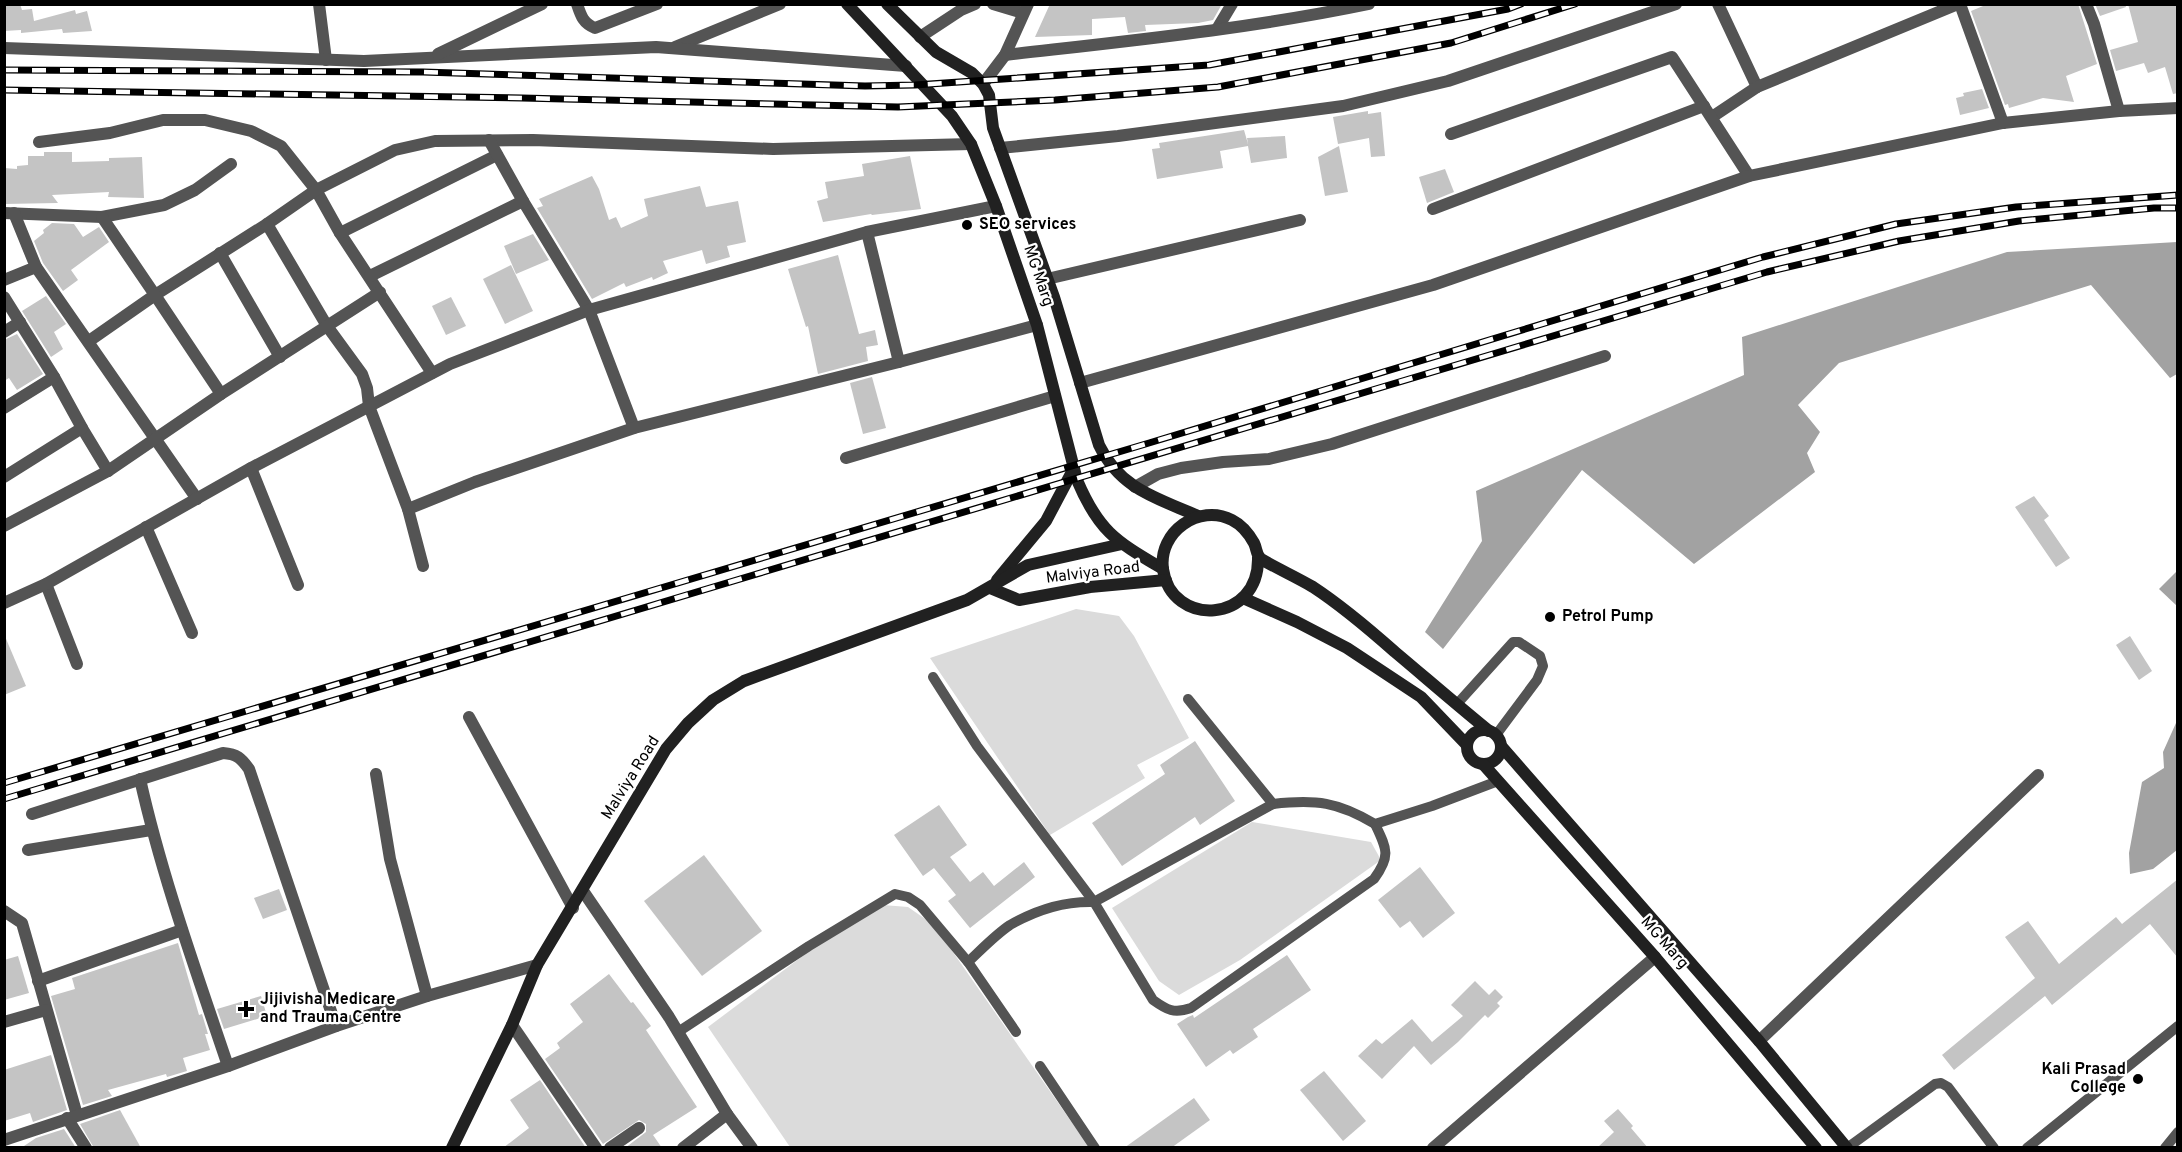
<svg xmlns="http://www.w3.org/2000/svg" width="2182" height="1152" viewBox="0 0 2182 1152" font-family="Overpass,sans-serif">
<style>
.green{fill:#dbdbdb}
.water{fill:#a2a2a2}
.building{fill:#c4c4c4}
.lines{fill:none;stroke-linecap:round;stroke-linejoin:round}
.lane{stroke:#545454;stroke-width:10}
.street{stroke:#545454;stroke-width:12}
.secondary{stroke:#212121;stroke-width:12}
.rail-casing{stroke:#000;stroke-width:7}
.rail{stroke:#fff;stroke-width:4.5;stroke-dasharray:14;stroke-linecap:butt}
.poi-dot{fill:#000;stroke:#fff;stroke-width:2}
.labels{text-anchor:middle;dominant-baseline:central;stroke-width:4.5;stroke-linejoin:round;paint-order:stroke}
.poi-label{font-size:16px;font-weight:bold;fill:#000;stroke:#fff;text-anchor:start}
.street-label{font-size:16px;fill:#000;stroke:#fff}
</style>
<rect width="100%" height="100%" fill="#fff"/>
<g class="green">
<path d="M1076,609L1119,616L1134,636L1189,738L1137,765L1145,778L1050,835L930,658Z"/>
<path d="M1252,822L1371,842L1381,860L1240,960L1179,995L1159,981L1112,908Z"/>
<path d="M883,905L908,907L934,925L1089,1147H790L708,1027L864,910Z"/>
</g>
<g class="water">
<path d="M2177,242V374L2170,378L2091,285L1839,363L1798,405L1820,432L1807,453L1815,472L1694,564L1582,470L1443,649L1425,632L1482,541L1476,491L1744,375L1742,337L2007,252Z"/>
<path d="M2177,571V606L2159,589Z"/>
<path d="M2177,712V850L2153,869L2130,874L2129,853L2142,782L2164,768L2163,752L2176,723Z"/>
</g>
<g class="building">
<path d="M4,4H20L22,10L32,9L34,21L75,10L76,14L87,11L92,31L63,33L62,29L21,33V30L4,31Z"/>
<path d="M1050,4H1222L1213,20L1198,23L1145,25L1146,31L1128,33L1125,17L1092,19V35L1035,37Z"/>
<path d="M1988,4H2078L2097,64L2066,76L2074,102L2043,98L2009,108L2008,104L2005,105L1971,11Z"/>
<path d="M2095,4H2125L2126,7L2100,16Z"/>
<path d="M2128,4H2178V93L2173,94L2165,67L2148,73L2144,63L2116,71L2110,50L2138,42Z"/>
<path d="M1982,89L1989,108L1960,115L1956,98L1964,96L1963,93Z"/>
<path d="M1368,111V114L1381,112L1385,156L1371,157L1369,138L1338,144L1333,117Z"/>
<path d="M1244,130L1248,144L1247,138L1285,136L1287,158L1251,163L1248,146L1220,151L1223,168L1157,179L1152,149L1160,148L1159,143Z"/>
<path d="M1339,146L1348,192L1325,196L1318,157Z"/>
<path d="M44,152H72V162L109,161V158L142,157L144,198L108,197L109,192L52,195L58,203L4,204V168L17,169V166L28,165V156H44Z"/>
<path d="M910,156L921,209L872,215L871,214L823,222L817,201L828,198L825,182L864,176L862,164Z"/>
<path d="M1445,169L1454,192L1427,203L1419,177Z"/>
<path d="M592,176L599,189L609,220L616,217L621,228L648,216L644,199L700,186L706,207L738,201L746,242L727,246L730,257L706,264L702,250L663,261L668,273L653,280L652,277L626,287L624,283L592,299L537,208L543,206L539,199Z"/>
<path d="M52,223L74,224L83,237L99,227L109,242L71,270L78,280L63,291L43,263L34,241L44,233L43,230Z"/>
<path d="M533,234L549,260L516,274L504,246Z"/>
<path d="M838,255L859,334L875,330L878,345L866,347L868,361L818,374L808,326L806,327L788,269Z"/>
<path d="M511,265L533,311L505,324L483,279Z"/>
<path d="M46,296L66,324L54,332L63,349L51,357L22,311Z"/>
<path d="M451,297L466,326L446,335L432,306Z"/>
<path d="M17,334L43,374L17,390L9,378L4,381V340Z"/>
<path d="M872,377L886,428L863,434L850,383Z"/>
<path d="M2034,496L2049,516L2044,520L2070,558L2056,567L2015,507Z"/>
<path d="M4,634L26,686L4,695Z"/>
<path d="M2130,636L2152,671L2139,680L2116,645Z"/>
<path d="M1195,741L1235,801L1200,825L1195,817L1122,866L1092,823L1165,774L1160,765Z"/>
<path d="M939,805L967,845L950,857L970,882L983,872L994,886L1024,862L1035,877L970,928L948,901L956,895L934,868L923,876L894,835Z"/>
<path d="M704,855L762,931L702,976L644,901Z"/>
<path d="M1420,867L1455,913L1423,938L1410,921L1400,928L1378,900Z"/>
<path d="M2178,879V958L2150,924L2052,1005L2045,996L1954,1070L1942,1055L2035,978L2005,937L2028,921L2059,964L2116,917L2122,924Z"/>
<path d="M279,889L287,910L263,919L254,898Z"/>
<path d="M178,943L199,1015L202,1014L208,1034H205L210,1050L183,1058L187,1071L167,1077L166,1074L108,1090L112,1096L83,1105L51,996L75,989L72,978Z"/>
<path d="M1287,955L1311,990L1253,1029L1258,1037L1233,1054L1230,1050L1206,1067L1177,1024L1188,1017L1193,1015L1194,1018Z"/>
<path d="M18,956L29,993L4,1000V960Z"/>
<path d="M609,974L631,1003L633,1002L651,1026L646,1030L697,1107L653,1135L662,1148H625L646,1132V1124L639,1120L603,1144L545,1059L560,1048L557,1043L583,1022L570,1004Z"/>
<path d="M1475,981L1489,995L1495,989L1503,997L1497,1003L1500,1006L1488,1018L1485,1015L1458,1042L1431,1065L1414,1046L1382,1079L1358,1056L1376,1039L1382,1044L1412,1019L1432,1042L1463,1016L1451,1005Z"/>
<path d="M261,996L267,1016L224,1029L217,1009Z"/>
<path d="M51,1055L67,1110L33,1122L30,1113L4,1121V1070Z"/>
<path d="M1324,1071L1366,1121L1343,1141L1300,1090Z"/>
<path d="M540,1080L586,1148H503L529,1128L510,1100Z"/>
<path d="M1194,1098L1210,1120L1171,1148H1124Z"/>
<path d="M1618,1109L1633,1126L1631,1128L1648,1148H1597L1614,1132L1604,1121Z"/>
<path d="M120,1110L141,1148H94L80,1124Z"/>
<path d="M64,1129L76,1148H21L36,1138Z"/>
</g>
<g class="lines">
<g class="lane">
<path d="M933,677L977,746L1094,902"/>
<path d="M1188,699L1273,804C1316,799 1338,802 1375,824L1432,806L1498,781"/>
<path d="M1457,704L1513,642H1519L1540,656L1543,666L1537,680L1496,735"/>
<path d="M1273,804L1094,902L1153,1000C1167,1010 1174,1014 1191,1008L1374,879C1391,856 1387,849 1375,824"/>
<path d="M678,1032L809,946L895,894L908,897L920,905L968,962"/>
<path d="M1016,1032L968,962C981,950 995,935 1010,925C1036,910 1064,901 1094,902"/>
<path d="M1040,1066L1095,1148"/>
<path d="M1847,1148L1935,1084L1941,1083L1948,1087L1994,1148"/>
<path d="M2027,1148L2178,1026"/>
<path d="M2165,1148L2178,1132"/>
</g>
<g class="street">
<path d="M319,4L326,60"/>
<path d="M577,4C581,16 583,23 595,28L657,4"/>
<path d="M993,4L1023,13"/>
<path d="M1718,4L1757,87"/>
<path d="M1960,4L2003,123"/>
<path d="M2086,4L2094,24L2119,111"/>
<path d="M1217,29L1232,4"/>
<path d="M920,37L961,10L975,4"/>
<path d="M675,47L780,4"/>
<path d="M4,48L364,61L656,47L906,66"/>
<path d="M438,54L542,4"/>
<path d="M1005,55C1127,41 1249,29 1369,4"/>
<path d="M983,84L1005,55L1028,4"/>
<path d="M1712,117L1757,87L1958,4"/>
<path d="M1451,134L1672,57L1749,176"/>
<path d="M39,142L110,133L163,120H205L251,131L281,146L316,190L340,233L432,373"/>
<path d="M1000,148L1118,136L1343,106L1448,81L1676,4"/>
<path d="M523,201L589,310L634,428"/>
<path d="M1433,209L1704,106"/>
<path d="M4,213L102,217L164,205L195,190L231,164"/>
<path d="M102,217L155,295L267,224L316,190L395,150L435,141L533,140L773,149L971,144"/>
<path d="M267,224L327,326L362,374L367,388L369,406L408,509L423,566"/>
<path d="M867,232L899,362"/>
<path d="M340,233L497,155"/>
<path d="M220,253L280,357"/>
<path d="M36,267L197,499"/>
<path d="M370,276L523,201L489,140"/>
<path d="M1047,279L1300,220"/>
<path d="M4,280L36,267L14,213"/>
<path d="M4,297L54,377L82,428L108,471"/>
<path d="M4,332L20,322"/>
<path d="M89,341L155,295L221,394"/>
<path d="M1080,383L1433,285L1749,176L2003,123L2119,111L2178,108"/>
<path d="M4,408L54,377"/>
<path d="M846,458L1055,396"/>
<path d="M251,468L298,585"/>
<path d="M4,477L82,428"/>
<path d="M1135,487L1158,474L1181,468L1223,462L1269,459L1332,444L1605,356"/>
<path d="M408,509L475,482L634,428L899,362L1037,325"/>
<path d="M4,526L108,471L221,394L380,292"/>
<path d="M146,527L192,633"/>
<path d="M46,584L77,664"/>
<path d="M4,603L46,584L251,468L450,364L589,310L867,232L996,206"/>
<path d="M469,717L573,908"/>
<path d="M376,774L390,859L427,996"/>
<path d="M140,779C162,877 196,971 228,1066"/>
<path d="M32,814L223,753C237,754 241,758 249,769L336,1026"/>
<path d="M28,850L151,830"/>
<path d="M583,891L669,1017L727,1114L752,1148"/>
<path d="M4,911L22,923L77,1115"/>
<path d="M38,981L182,930"/>
<path d="M4,1022L46,1010"/>
<path d="M512,1025L596,1148"/>
<path d="M1759,1041L2038,775"/>
<path d="M67,1118L86,1148"/>
<path d="M4,1140L228,1066L336,1026L427,996L537,965"/>
<path d="M610,1148L639,1128"/>
<path d="M683,1148L727,1114"/>
<path d="M1433,1148L1655,957"/>
</g>
<g class="secondary">
<path d="M847,4L952,116L971,144L996,206L1037,325L1077,480C1099,532 1116,541 1163,569"/>
<path d="M887,4L936,52L972,73L983,84L989,95L993,128L1054,297L1099,445C1120,489 1157,498 1198,516"/>
<path d="M1258,557C1260,624 1171,628 1163,569C1158,532 1199,503 1232,520C1242,525 1249,534 1254,543C1257,549 1256,555 1261,559C1278,569 1296,577 1313,587C1342,606 1369,629 1395,652C1426,678 1457,705 1489,731"/>
<path d="M997,580L1046,521L1074,468"/>
<path d="M990,588L1019,600L1090,587L1166,580"/>
<path d="M1243,598L1297,622L1347,648L1421,697L1467,745"/>
<circle cx="1484" cy="747" r="17"/>
<path d="M1501,746L1759,1041L1847,1148"/>
<path d="M1483,764L1655,957L1816,1148"/>
<path d="M452,1148L512,1025L537,965L666,749L688,723L713,700L744,681L967,600L1028,565L1122,544"/>
</g>
<g class="rail-casing">
<g id="rail">
<path d="M4,70L423,72L865,86L915,85L1209,65L1508,9L1521,4"/>
<path d="M4,90L522,98L898,107L1055,100L1218,87L1451,43L1575,4"/>
<path d="M4,783L1149,443L1763,257L1896,224L2016,207L2178,195"/>
<path d="M4,799L1767,272L1899,241L2019,221L2154,208H2178"/>
</g>
</g>
<use href="#rail" class="rail"/>
</g>
<g class="poi-dot">
<circle cx="967" cy="225" r="6"/>
<circle cx="1550" cy="617" r="6"/>
<path d="M243 1000h6v6h6v6h-6v6h-6v-6h-6v-6h6z"/>
<circle cx="2138" cy="1079" r="6"/>
</g>
<g class="labels">
<g class="poi-label">
<text x="979" y="225">SEO services</text>
<text x="1562" y="617">Petrol Pump</text>
<text x="260" y="1000">Jijivisha Medicare<tspan x="260" dy="18">and Trauma Centre</tspan></text>
<text x="2126" y="1070" text-anchor="end">Kali Prasad<tspan x="2126" dy="18">College</tspan></text>
</g>
<g class="street-label">
<text transform="translate(1038 276) rotate(71)">MG Marg</text>
<text transform="translate(1093 573) rotate(-7)">Malviya Road</text>
<text transform="translate(631 778) rotate(-58)">Malviya Road</text>
<text transform="translate(1664 943) rotate(49)">MG Marg</text>
</g>
</g>
<rect width="2182" height="1152" fill="none" stroke="#000000" stroke-width="12"/>
</svg>
